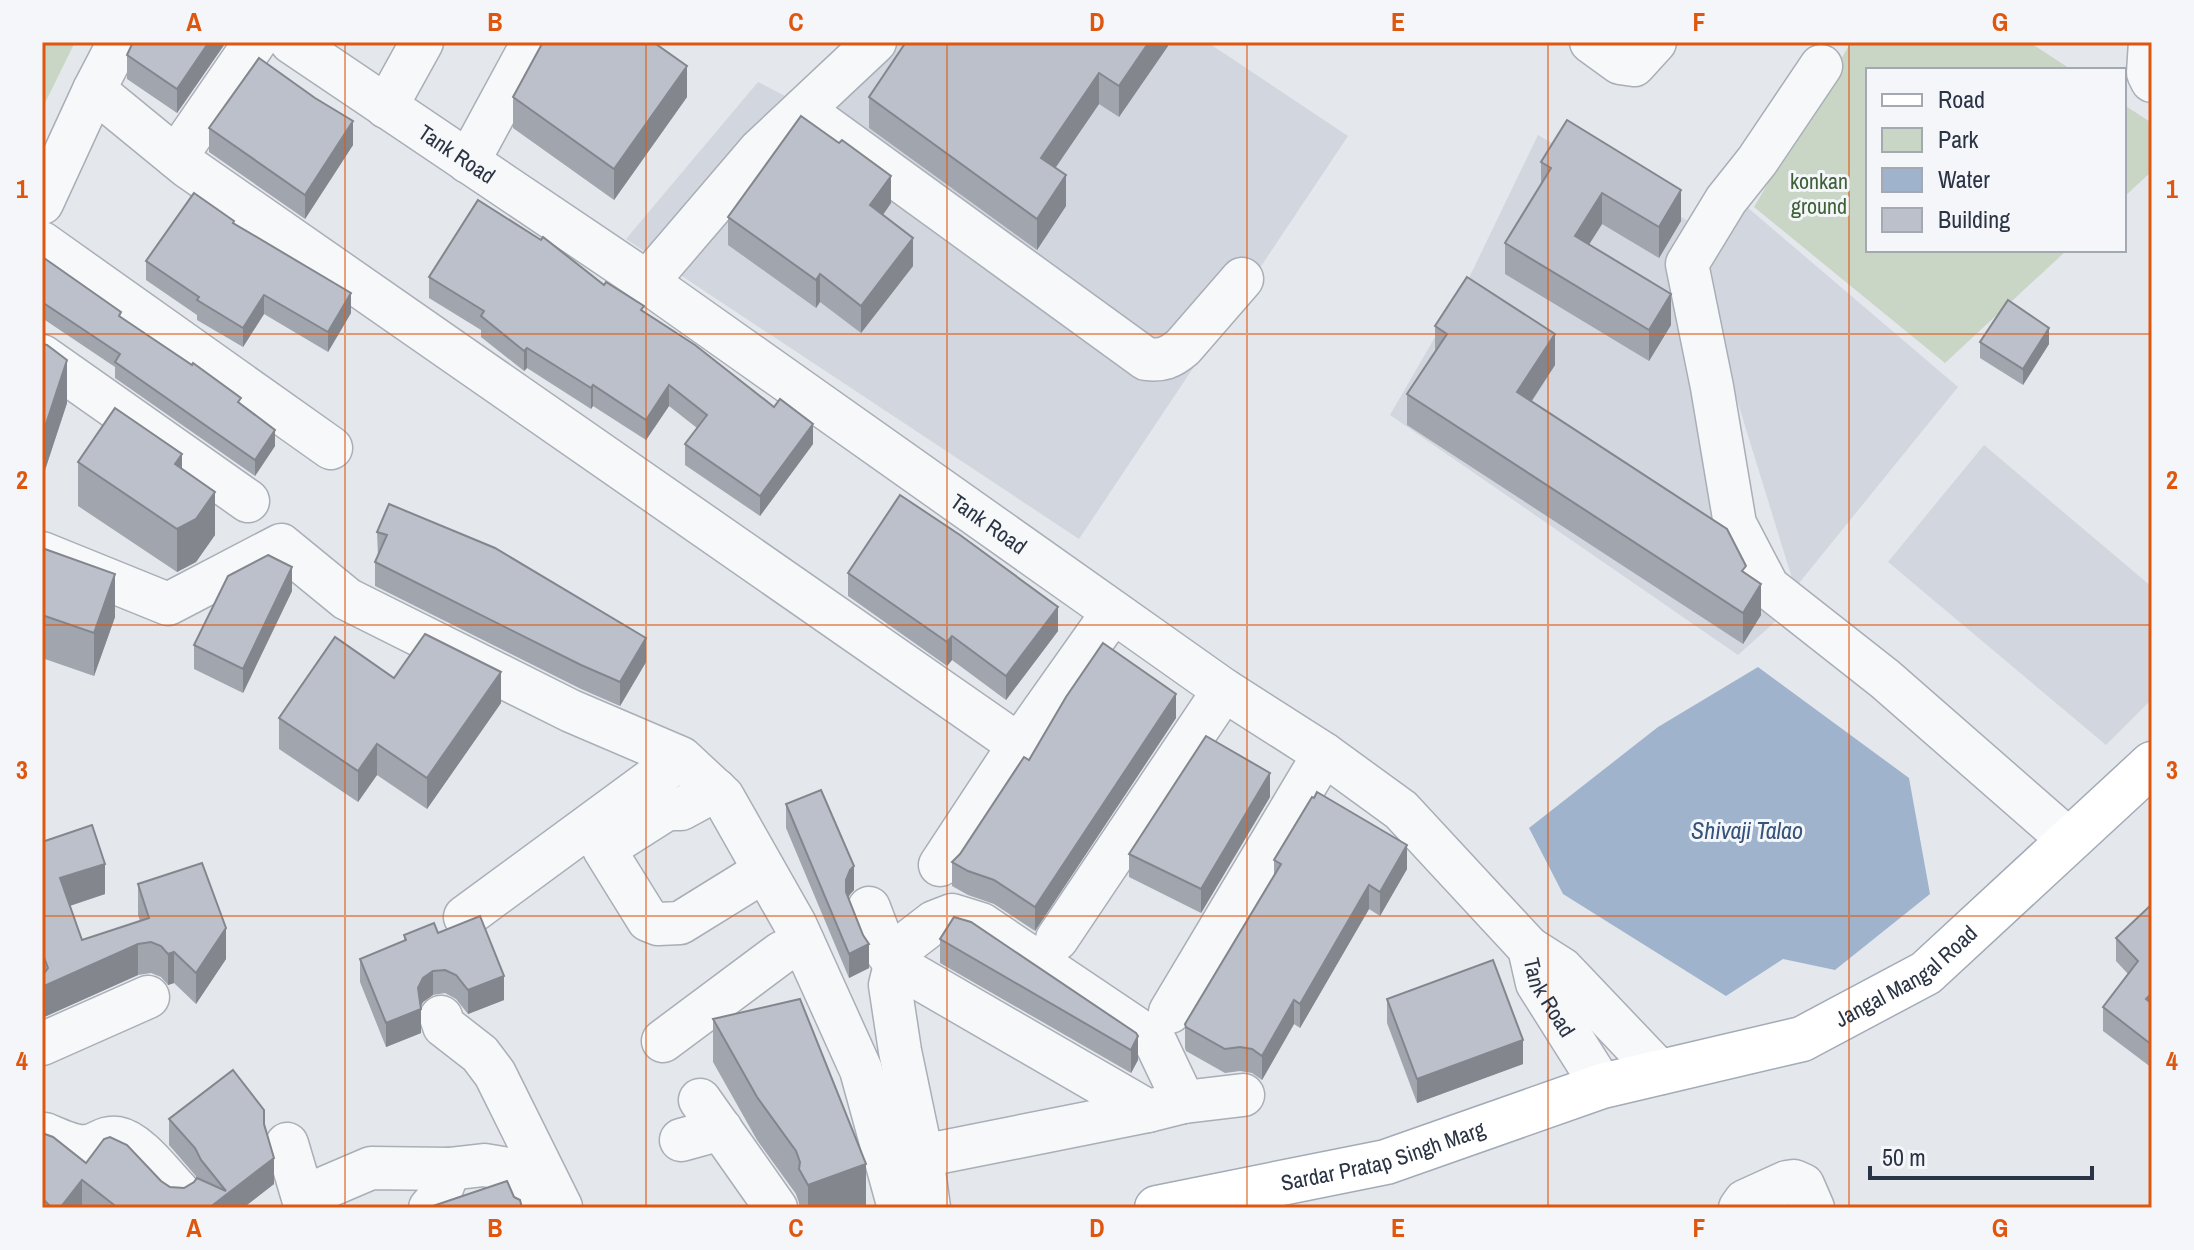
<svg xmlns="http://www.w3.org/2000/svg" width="2194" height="1250" viewBox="0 0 2194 1250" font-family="'Archivo Narrow',sans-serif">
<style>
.built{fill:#d2d6de}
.green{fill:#c9d6c5}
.water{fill:#9fb4cc}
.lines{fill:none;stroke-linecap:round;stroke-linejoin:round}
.minor-casing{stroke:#a9aeb7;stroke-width:45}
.major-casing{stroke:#a3abb8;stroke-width:47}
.minor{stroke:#f7f8fa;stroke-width:42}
.major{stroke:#fff;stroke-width:44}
.wall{fill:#a1a5ae}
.shaded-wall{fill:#83868d}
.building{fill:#bbc0ca;stroke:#83868d;stroke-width:2}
.grid{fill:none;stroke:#df570f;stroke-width:2;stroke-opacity:0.55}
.labels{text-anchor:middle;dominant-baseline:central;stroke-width:6;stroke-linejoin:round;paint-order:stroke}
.street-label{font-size:22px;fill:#2b3445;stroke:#f4f6f9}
.park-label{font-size:22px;fill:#3f6138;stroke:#f4f6f9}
.water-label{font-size:24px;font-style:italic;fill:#34527a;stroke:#f4f6f9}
.neatline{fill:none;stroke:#df570f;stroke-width:3}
.grid-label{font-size:26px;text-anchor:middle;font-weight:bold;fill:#df570f}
</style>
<rect width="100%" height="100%" fill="#e4e7ec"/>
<g class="built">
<path d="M843,42H1207L1348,136L1079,539L626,239L758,82L785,96Z"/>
<path d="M1538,135L1695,225L1728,518L1776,621L1738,655L1390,415L1468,280Z"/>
<path d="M1740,201L1958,387L1795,588L1696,267Z"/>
<path d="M1984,445L2152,587V699L2106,745L1888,562Z"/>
</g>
<g class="green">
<path d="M42,42H75L42,109Z"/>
<path d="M1851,42H2029L2072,70H1868V250H2067L1945,363L1754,207Z"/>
<path d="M2124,105L2152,123V171L2124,197Z"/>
</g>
<path class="water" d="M1758,667L1909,778L1930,894L1835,970L1783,959L1726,996L1563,894L1529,828L1658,727Z"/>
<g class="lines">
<g class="minor-casing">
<g id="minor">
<path id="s1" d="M291,42L647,282L1224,690L1324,754L1401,810L1529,948L1537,983L1602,1086"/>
<path d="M1591,42L1620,63L1634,65L1655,42"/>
<path d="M2150,42L2148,73L2152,81"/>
<path d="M1821,66L1757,161L1726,200L1687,264L1712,387L1735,524L1768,587L1885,679L2069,840"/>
<path d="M94,90L188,167L1019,745"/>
<path d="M386,107L422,42"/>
<path d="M803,110L1146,359C1162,361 1170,358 1183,347L1242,279"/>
<path d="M176,157L255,42"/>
<path d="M468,162L533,42"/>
<path d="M42,203L94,90L119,42"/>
<path d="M42,243L331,448"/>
<path d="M647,282L760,150L875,42"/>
<path d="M42,356L248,501"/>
<path d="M42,553L168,604L281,545L347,599L571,711L681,758L723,797L795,924L861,1070L899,1208"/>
<path d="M716,790L681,809H667L604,849L648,920L658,924L680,923L764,871"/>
<path d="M940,865L1019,745L1113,612"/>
<path d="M869,908L885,950L896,965L1148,1111L1184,1102"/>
<path d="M465,917L669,767"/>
<path d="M1057,939L1224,690"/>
<path d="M1529,948L1562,969L1661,1073"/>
<path d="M1170,1012L1324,754"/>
<path d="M441,1017L444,1026L480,1054L495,1074L561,1207"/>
<path d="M663,1041L781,953L803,942"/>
<path d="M42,1044L148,997"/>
<path d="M700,1100L776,1208"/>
<path d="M42,1135L45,1134C57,1139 74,1148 87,1146C98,1145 104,1136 117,1138C139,1142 162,1175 178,1191"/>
<path d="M681,1140L721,1129"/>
<path d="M287,1144L306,1208"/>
<path d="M922,1156L900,1051L890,985L899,949L934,922L952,915L981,924L1155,1041L1184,1102L1243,1095"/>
<path d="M303,1197L371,1168L449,1169L484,1165L502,1168L526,1185L532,1208"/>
<path d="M430,1208L438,1199L449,1169"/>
<path d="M929,1208L922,1156L1148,1111"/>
<path d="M1740,1208L1745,1201L1787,1182L1794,1181L1803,1185L1813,1208"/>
</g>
</g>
<g class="major-casing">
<g id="major">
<path id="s2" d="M1157,1208L1386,1162L1602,1086L1802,1039L1926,973L2152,764"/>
</g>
</g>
<use href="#minor" class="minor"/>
<use href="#major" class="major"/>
</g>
<g class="wall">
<path d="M224,42V45L177,113L127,79V55Z"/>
<path d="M1168,42V46L1119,117L1099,104L1055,168L1066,206L1037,250L869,128V97Z"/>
<path d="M513,97H687L614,200L513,128Z"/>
<path d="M209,128L353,145L305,219L209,152Z"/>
<path d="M1541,162L1681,221L1659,258L1602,224L1589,244L1671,325L1649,361L1505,274V243L1541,184Z"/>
<path d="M891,203L883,215L913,266L861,333L820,302L816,308L728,245V217Z"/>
<path d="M234,224L351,313L328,352L264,314L243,347L197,320V315L146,280V261Z"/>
<path d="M42,261L241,404L275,446L255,476L115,378V367L42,318Z"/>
<path d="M429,277L604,285L644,311L813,444L760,516L685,465V444L697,428L669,406L646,440L593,406L591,409L527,368L524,371L481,337V330L429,298Z"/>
<path d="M1435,326L1555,365L1532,401L1746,574L1761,615L1743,644L1407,425V394L1435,352Z"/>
<path d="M1980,342L2049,344L2023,385L1980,358Z"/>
<path d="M42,344L67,403L44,473L42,472Z"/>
<path d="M78,462L182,470L215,535L196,562L177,572L78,506Z"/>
<path d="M389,504L646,662L620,706L581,689L375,586V562L378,556L377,532Z"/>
<path d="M42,548L115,617L94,676L42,658Z"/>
<path d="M848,573L1058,631L1006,700L952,660L947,666L848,596Z"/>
<path d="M292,591L243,693L194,669V645Z"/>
<path d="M394,678L501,703L427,809L377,775L358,802L279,749V718Z"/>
<path d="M1176,718L1035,931L994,904L968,895L952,886V862L960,854L1029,760Z"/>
<path d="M1270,797L1201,913L1129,877V854Z"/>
<path d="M786,804L854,890L848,897L869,968L849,978L786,828Z"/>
<path d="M42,842L105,894L70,906L82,940L140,921L138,915V884L226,959L196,1004L174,983L168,985L161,977L151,973L138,975L42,1018Z"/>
<path d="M1274,860L1407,869L1380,916L1369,909L1300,1028L1294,1024L1262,1080L1252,1073L1240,1071L1225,1073L1186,1051L1185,1048V1024L1274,875Z"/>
<path d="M2152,904V1068L2103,1031V1007L2128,974L2116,961V938Z"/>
<path d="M438,933L504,1000L468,1014L456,999L445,993L433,995L423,1002L420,1006L421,1033L386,1047L360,982V959L404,941V935Z"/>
<path d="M940,939L1136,1033L1138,1060L1131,1073L940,963Z"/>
<path d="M1387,999L1523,1064L1417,1103L1387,1023Z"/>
<path d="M713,1019L866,1208H799V1203L796,1194L757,1140L713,1062Z"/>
<path d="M169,1119L264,1126L274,1184L243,1208H84L82,1206L80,1208H42V1133L86,1163L161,1181L170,1187L184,1188L194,1182L197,1178L195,1175L169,1145Z"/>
</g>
<g class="shaded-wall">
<path d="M209,42H224V45L177,113V89Z"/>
<path d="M1149,42H1168V46L1119,117V86Z"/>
<path d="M687,66V97L614,200V169Z"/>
<path d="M1099,73V104L1041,189V158Z"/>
<path d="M353,121V145L305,219V195Z"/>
<path d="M1066,175V206L1037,250V219Z"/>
<path d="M891,176V203L870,233V205Z"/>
<path d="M1681,190V221L1659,258V227Z"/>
<path d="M1602,193V224L1575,267V236Z"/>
<path d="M913,238V266L861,333V306Z"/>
<path d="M820,274V302L816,308V280Z"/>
<path d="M351,293V313L328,352V332Z"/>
<path d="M1671,294V325L1649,361V330Z"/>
<path d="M264,295V314L243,347V328Z"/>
<path d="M2049,328V344L2023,385V369Z"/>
<path d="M1555,334V365L1517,423V392Z"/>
<path d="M527,348V368L524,371V351Z"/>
<path d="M67,360V403L44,473V430Z"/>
<path d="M593,385V406L591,409V388Z"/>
<path d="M669,385V406L646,440V420Z"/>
<path d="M813,424V444L760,516V496Z"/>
<path d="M275,430V446L255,476V460Z"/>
<path d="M182,454V497L175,464Z"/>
<path d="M215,492V535L196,562L177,572V529Z"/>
<path d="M292,567V591L243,693V669Z"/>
<path d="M115,574V617L94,676V633Z"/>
<path d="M1761,584V615L1743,644V613Z"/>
<path d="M1058,607V631L1006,700V676Z"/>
<path d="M952,636V660L947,666V642Z"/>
<path d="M646,638V662L620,706V682Z"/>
<path d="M501,672V703L427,809V778Z"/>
<path d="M1176,694V718L1035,931V907Z"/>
<path d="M377,744V775L358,802V771Z"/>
<path d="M1270,773V797L1201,913V889Z"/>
<path d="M1407,845V869L1380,916V892Z"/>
<path d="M105,864V894L60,909V878Z"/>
<path d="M854,866V890L850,894L846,903V880L850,870Z"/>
<path d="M1369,885V909L1300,1028V1004Z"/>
<path d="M226,928V959L196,1004V973Z"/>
<path d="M138,944V975L42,1018V987Z"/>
<path d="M869,944V968L849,978V954Z"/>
<path d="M174,952V983L168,985V954Z"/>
<path d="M433,971V995L423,1002L419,1010L421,1009V1033L386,1047V1023L418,988L423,978Z"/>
<path d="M504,976V1000L468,1014V990Z"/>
<path d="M2152,993V1017L2146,999Z"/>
<path d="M1294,1000V1024L1262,1080V1056Z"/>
<path d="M1138,1036V1060L1131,1073V1050Z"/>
<path d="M1523,1040V1064L1417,1103V1079Z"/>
<path d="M274,1158V1184L243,1208H209Z"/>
<path d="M866,1164V1208H808V1185Z"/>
<path d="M82,1180V1206L80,1208H60Z"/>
</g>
<g class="building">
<path d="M133,42H209L177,89L127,55Z"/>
<path d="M543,42H653L687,66L614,169L513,97Z"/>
<path d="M906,42H1149L1119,86L1099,73L1041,158L1066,175L1037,219L869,97Z"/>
<path d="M259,58L315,98L353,121L305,195L209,128Z"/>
<path d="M801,116L839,143L842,140L891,176L870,205L913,238L861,306L820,274L816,280L728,217Z"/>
<path d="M1567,120L1681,190L1659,227L1602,193L1575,236L1671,294L1649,330L1505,243L1551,168L1541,162Z"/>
<path d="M194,193L234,221L233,223L351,293L328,332L264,295L243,328L197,300L199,297L146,261Z"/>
<path d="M478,200L541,240L543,237L604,285L606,282L644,306L641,310L695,345L774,407L780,399L813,424L760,496L685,444L707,415L669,385L646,420L593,385L591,388L527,348L524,351L481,316L484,311L429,277Z"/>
<path d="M44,258L121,312L119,316L192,365L193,363L241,398L238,402L275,430L255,460L115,362L120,354L42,302V261Z"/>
<path d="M1467,277L1555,334L1517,392L1727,529L1746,566L1742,571L1761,584L1743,613L1407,394L1447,334L1435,326Z"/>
<path d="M2008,300L2049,328L2023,369L1980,342Z"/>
<path d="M42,344L47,345L67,360L44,430L42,429Z"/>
<path d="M115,408L182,454L175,464L215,492L196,519L177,529L78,462Z"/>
<path d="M900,495L960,535L1058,607L1006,676L952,636L947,642L848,573Z"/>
<path d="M389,504L495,548L646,638L620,682L581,665L375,562L387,535L377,532Z"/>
<path d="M42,548L115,574L94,633L42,615Z"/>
<path d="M268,555L292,567L243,669L194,645L228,576Z"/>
<path d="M425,634L501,672L427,778L377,744L358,771L279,718L335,637L394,678Z"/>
<path d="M1103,643L1176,694L1035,907L994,880L968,871L952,862L960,854L1024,757L1029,760L1066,697Z"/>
<path d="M1206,736L1270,773L1201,889L1129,854Z"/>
<path d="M821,790L854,866L850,870L846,880V892L863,935L869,944L849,954L786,804Z"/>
<path d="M1317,792L1407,845L1380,892L1369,885L1300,1004L1294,1000L1262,1056L1252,1049L1240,1047L1225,1049L1186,1027L1185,1024L1281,864L1274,860L1312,797L1314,798Z"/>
<path d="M92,825L105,864L60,878L82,940L149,918L138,884L202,863L226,928L196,973L174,952L168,954L161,946L151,942L138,944L42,987V976L48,968L42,952V842Z"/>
<path d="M2152,904V993L2146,999L2152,1004V1045L2103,1007L2138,961L2116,938Z"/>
<path d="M480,916L504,976L468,990L456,975L445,970L433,971L423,978L418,988L421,1009L386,1023L360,959L406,940L404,935L434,923L438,933Z"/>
<path d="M954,917L971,922L1136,1033L1138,1036L1131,1050L940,939Z"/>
<path d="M1493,960L1523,1040L1417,1079L1387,999Z"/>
<path d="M800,999L866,1164L808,1185L799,1169L800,1162L796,1151L757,1097L713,1019Z"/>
<path d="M233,1070L264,1110V1124L274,1158L209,1208H118L82,1180L60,1208H52L42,1198V1133L53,1137L86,1163L104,1139L110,1137L127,1145L161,1181L170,1187L184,1188L194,1182L197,1178L226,1191L201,1160L195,1148L169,1119Z"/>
<path d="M507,1181L514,1197L520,1200L522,1208H427Z"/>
</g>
<path class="grid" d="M345,42V1208M646,42V1208M947,42V1208M1247,42V1208M1548,42V1208M1849,42V1208M42,334H2152M42,625H2152M42,916H2152"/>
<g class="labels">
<g class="street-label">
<text stroke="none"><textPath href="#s1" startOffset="200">Tank Road</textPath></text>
<text stroke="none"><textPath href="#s1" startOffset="848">Tank Road</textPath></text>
<text stroke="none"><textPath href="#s2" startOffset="790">Jangal Mangal Road</textPath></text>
<text stroke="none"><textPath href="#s1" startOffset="1592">Tank Road</textPath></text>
<text stroke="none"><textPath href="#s2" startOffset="232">Sardar Pratap Singh Marg</textPath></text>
</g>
<g class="park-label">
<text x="1819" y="181">konkan<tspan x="1819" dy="25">ground</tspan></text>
</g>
<g class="water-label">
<text x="1747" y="830">Shivaji Talao</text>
</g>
</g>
<rect width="2194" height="1250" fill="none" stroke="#f4f6f9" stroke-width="88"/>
<rect x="1866" y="68" width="260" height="184" fill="#f4f6f9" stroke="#a4a8b1" stroke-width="2"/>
<rect x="1882" y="94" width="40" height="12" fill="#ffffff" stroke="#a4a8b1" stroke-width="2"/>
<text x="1938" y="108" font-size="24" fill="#2b3445">Road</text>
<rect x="1882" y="128" width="40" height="24" fill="#c9d6c5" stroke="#a4a8b1" stroke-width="2"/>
<text x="1938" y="148" font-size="24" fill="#2b3445">Park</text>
<rect x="1882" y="168" width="40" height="24" fill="#9fb4cc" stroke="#a4a8b1" stroke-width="2"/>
<text x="1938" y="188" font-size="24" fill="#2b3445">Water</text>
<rect x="1882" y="208" width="40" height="24" fill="#bbc0ca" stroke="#a4a8b1" stroke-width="2"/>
<text x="1938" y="228" font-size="24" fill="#2b3445">Building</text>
<path d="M1870 1166v12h222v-12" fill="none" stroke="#2b3445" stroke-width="4"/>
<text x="1882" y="1166" font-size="24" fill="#2b3445" stroke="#f4f6f9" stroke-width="6" paint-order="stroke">50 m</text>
<rect x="44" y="44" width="2106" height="1162" class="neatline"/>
<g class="grid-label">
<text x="194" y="31">A</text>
<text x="495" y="31">B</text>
<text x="796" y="31">C</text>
<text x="1097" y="31">D</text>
<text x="1398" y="31">E</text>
<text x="1699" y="31">F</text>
<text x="2000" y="31">G</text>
<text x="22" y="198">1</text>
<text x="2172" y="198">1</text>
<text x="22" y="489">2</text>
<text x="2172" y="489">2</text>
<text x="22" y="779">3</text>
<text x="2172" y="779">3</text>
<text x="22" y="1070">4</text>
<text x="2172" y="1070">4</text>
<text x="194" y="1237">A</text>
<text x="495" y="1237">B</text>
<text x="796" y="1237">C</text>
<text x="1097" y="1237">D</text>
<text x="1398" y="1237">E</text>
<text x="1699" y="1237">F</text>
<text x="2000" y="1237">G</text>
</g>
</svg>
